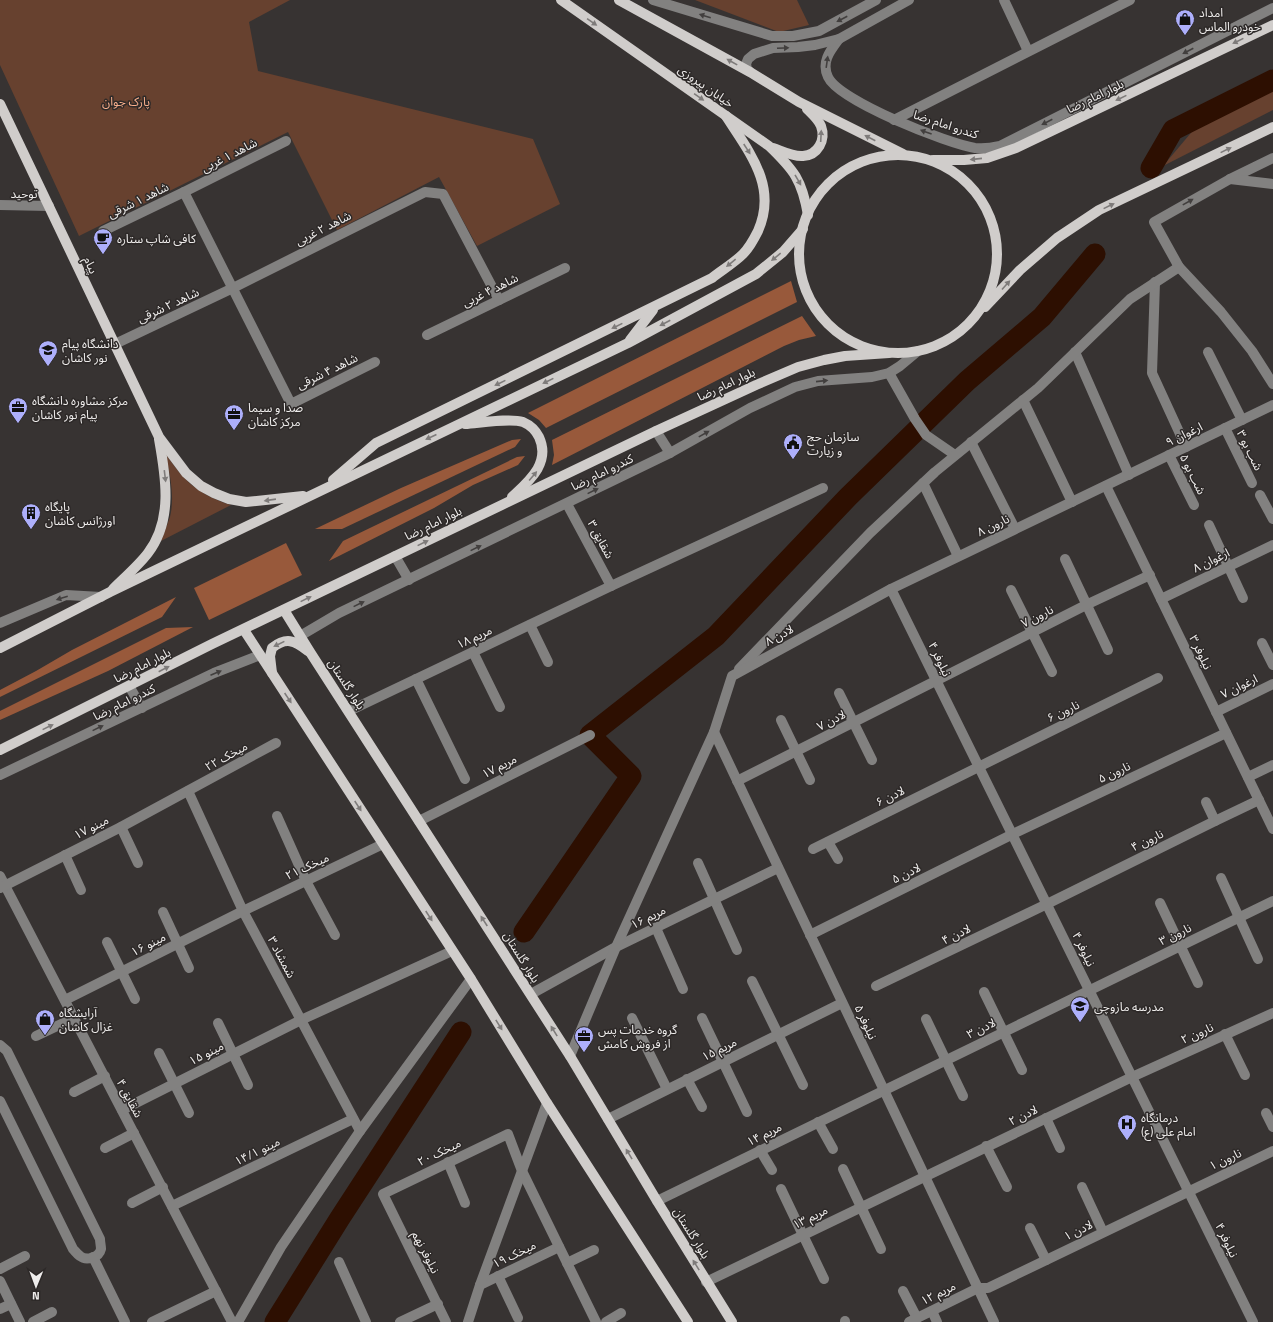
<svg xmlns="http://www.w3.org/2000/svg" width="1273" height="1322" viewBox="0 0 1273 1322" font-family="'Titillium Web','Noto Sans Arabic',sans-serif">
<style>
.green{fill:#67412f}
.forest{fill:#98593b}
.lines{fill:none;stroke-linecap:round;stroke-linejoin:round}
.river{stroke:#2d0f01;stroke-width:21}
.minor{stroke:#828180;stroke-width:10}
.major{stroke:#d0cdcb;stroke-width:10}
.oneway{fill:#423f3e}
.oneway2{fill:#7e7b7a}
.labels{text-anchor:middle;dominant-baseline:central;stroke-width:3;stroke-linejoin:round;paint-order:stroke}
.poi-label{font-size:12px;fill:#efedec;stroke:#2d2928;text-anchor:start}
.street-label{font-size:12px;fill:#efedec;stroke:#2d2928}
.park-label{font-size:12px;fill:#fab08d;stroke:#2d2928}
</style>
<rect width="100%" height="100%" fill="#373332"/>
<g class="green">
<path d="M0,0H290L249,22L258,71L533,139L560,204L477,246L439,177L337,230L288,132L79,236L0,65Z"/>
<path d="M695,0H797L809,25L779,32Z"/>
<path d="M1273,88V110L1163,166L1201,121Z"/>
<path d="M165,453C184,481 197,494 231,505L161,541C164,533 167,525 170,517C175,497 170,473 165,453Z"/>
</g>
<g class="forest">
<path d="M791,281L797,302L546,428L539,420L528,413Z"/>
<path d="M802,316L816,336L799,340L784,346L552,465L554,455L552,440Z"/>
<path d="M521,439L515,447L342,529H315L401,488L512,440Z"/>
<path d="M525,456L518,465L473,485L434,508L329,561L343,541L517,457Z"/>
<path d="M286,543L302,575L209,620L194,588Z"/>
<path d="M176,597L162,617L0,697V690L36,671L72,650Z"/>
<path d="M193,627L108,671L0,720V711L166,628Z"/>
</g>
<g class="lines">
<g class="river">
<path d="M1151,168L1173,130L1273,80"/>
<path d="M524,932L631,776L590,735L716,636L848,497L967,381L1042,317L1095,254"/>
<path d="M275,1322L340,1218L461,1032"/>
</g>
<g class="minor">
<path d="M653,0L772,36H793L819,31L876,0"/>
<path d="M1004,0L1028,51"/>
<path d="M839,39C830,51 821,62 828,77C839,101 948,144 975,148C984,149 991,148 1000,146L1273,8"/>
<path d="M750,72L747,69L746,64L748,59L754,54L773,48L798,47L815,45L839,39L909,0"/>
<path d="M894,120L1130,0"/>
<path d="M1273,158L1230,179L1154,222L1179,267L1221,312L1252,351L1273,384"/>
<path d="M1230,179L1273,184"/>
<path d="M184,192L291,404L375,362"/>
<path d="M0,205L49,206"/>
<path d="M103,231L184,192L286,141"/>
<path d="M1155,282L1152,373L1186,447"/>
<path d="M427,335L565,268"/>
<path d="M115,344L233,288L425,192L443,194L499,300"/>
<path d="M1075,352L1129,475"/>
<path d="M1208,352L1242,420"/>
<path d="M889,373L915,419L926,435L955,455"/>
<path d="M1023,400L1072,502"/>
<path d="M1225,428L1252,483"/>
<path d="M656,431L670,453"/>
<path d="M971,442L1015,529"/>
<path d="M1169,455L1194,505"/>
<path d="M923,483L958,556"/>
<path d="M1106,486L1273,829"/>
<path d="M1260,495L1273,519"/>
<path d="M567,504L611,586"/>
<path d="M1209,525L1243,598"/>
<path d="M395,556L409,580"/>
<path d="M1065,559L1108,650"/>
<path d="M891,589L1253,1322"/>
<path d="M1011,590L1052,672"/>
<path d="M1161,599L1273,545"/>
<path d="M0,623L66,595L101,597"/>
<path d="M530,625L548,662"/>
<path d="M300,636L339,613L670,453L750,408L795,387L818,381L872,377L889,373L900,366L918,351"/>
<path d="M1262,643L1273,665"/>
<path d="M473,652L500,707"/>
<path d="M739,669L870,533L935,472L1038,388L1130,299L1179,267"/>
<path d="M416,679L465,779"/>
<path d="M129,686L142,708"/>
<path d="M839,693L872,760"/>
<path d="M349,711L611,586L823,488"/>
<path d="M1216,712L1273,684"/>
<path d="M781,720L810,780"/>
<path d="M714,732L994,1322"/>
<path d="M0,775L214,673L260,655"/>
<path d="M1248,777L1273,765"/>
<path d="M737,781L1088,604L1150,575"/>
<path d="M188,791L243,911L360,1131"/>
<path d="M1206,802L1215,821"/>
<path d="M277,816L306,881L335,935"/>
<path d="M419,821L590,735"/>
<path d="M121,827L138,863"/>
<path d="M828,842L838,859"/>
<path d="M813,849L1158,678"/>
<path d="M65,855L81,890"/>
<path d="M698,863L737,950"/>
<path d="M0,876L232,1322"/>
<path d="M1221,878L1258,959"/>
<path d="M0,888L121,827L276,743"/>
<path d="M1160,903L1198,983"/>
<path d="M163,912L189,968"/>
<path d="M656,928L683,989"/>
<path d="M810,935L1013,834L1226,733"/>
<path d="M107,942L135,999"/>
<path d="M752,981L803,1085"/>
<path d="M876,986L1047,904L1215,821L1259,800"/>
<path d="M984,992L1022,1070"/>
<path d="M531,994L616,947L778,868"/>
<path d="M65,1000L243,911L383,844"/>
<path d="M632,1018L667,1089"/>
<path d="M702,1018L747,1112"/>
<path d="M926,1019L963,1096"/>
<path d="M218,1023L248,1085"/>
<path d="M1225,1034L1245,1075"/>
<path d="M36,1036L74,1018"/>
<path d="M0,1045L7,1051L100,1239C100,1242 101,1246 101,1249C99,1258 86,1261 80,1256C77,1254 75,1251 73,1249L0,1101"/>
<path d="M159,1053L189,1113"/>
<path d="M570,1056L616,947L714,732L732,676L891,589L1273,405"/>
<path d="M687,1079L702,1107"/>
<path d="M74,1092L105,1076"/>
<path d="M122,1110L301,1020L452,951"/>
<path d="M1266,1113L1273,1127"/>
<path d="M1046,1118L1060,1148"/>
<path d="M608,1119L842,1003"/>
<path d="M818,1122L833,1149"/>
<path d="M986,1146L1007,1187"/>
<path d="M105,1148L134,1133"/>
<path d="M760,1150L772,1170"/>
<path d="M448,1162L465,1203"/>
<path d="M843,1169L881,1249"/>
<path d="M1082,1187L1103,1232"/>
<path d="M781,1189L824,1279"/>
<path d="M657,1201L1273,901"/>
<path d="M132,1203L163,1187"/>
<path d="M172,1206L353,1119"/>
<path d="M1030,1228L1046,1260"/>
<path d="M93,1257L125,1322"/>
<path d="M339,1262L366,1322"/>
<path d="M567,1263L594,1250"/>
<path d="M0,1269L25,1256"/>
<path d="M498,1276L518,1318"/>
<path d="M0,1281L20,1322"/>
<path d="M706,1282L1132,1077L1273,1013"/>
<path d="M480,1285L559,1247"/>
<path d="M903,1291L917,1318"/>
<path d="M0,1309L11,1304"/>
<path d="M932,1311L937,1322"/>
<path d="M845,1321V1322"/>
<path d="M33,1322L52,1312"/>
<path d="M152,1322L216,1291"/>
<path d="M238,1322L281,1247L360,1131L471,979"/>
<path d="M400,1322L438,1304"/>
<path d="M446,1322L383,1194L508,1134L522,1171L596,1322"/>
<path d="M468,1322L480,1285L547,1103"/>
<path d="M606,1322L621,1313"/>
<path d="M909,1322L978,1288H988L1273,1151"/>
</g>
<g class="major">
<path d="M561,0L769,146C794,170 802,180 808,215"/>
<path d="M619,0L750,72L799,102L903,154"/>
<path d="M0,104L159,437L186,473L201,486L214,493L229,499L246,502L303,496"/>
<path d="M773,148C782,151 793,157 803,156C818,155 826,140 821,126C818,119 812,114 807,109"/>
<circle cx="898" cy="254" r="99"/>
<path d="M933,160H964L987,158L1016,148L1273,25"/>
<path d="M985,307L1020,270L1057,238L1099,210L1273,127"/>
<path d="M630,340L653,310"/>
<path d="M465,424C480,423 510,418 523,422C530,425 536,431 539,437C551,463 529,481 512,497"/>
<path d="M333,480L376,443L712,278C722,270 734,263 743,254C750,247 754,239 758,231C778,186 749,152 726,116"/>
<path d="M113,589C124,578 139,565 148,553C173,520 166,478 159,439"/>
<path d="M284,610L310,652L570,1056L657,1201L732,1322"/>
<path d="M244,630L471,979L547,1103L688,1322"/>
<path d="M0,648L110,592L628,343L756,274L783,252L803,229"/>
<path d="M272,673L270,656L272,648C286,637 294,640 308,651"/>
<path d="M0,750L212,644L656,431L756,385L798,367L824,360L845,356L889,353"/>
</g>
</g>
<defs><path id="oneway-solid" d="M-6-.8H1V-3.2L6.5 0L1 3.2V.8H-6Z"/></defs>
<g class="oneway">
<use href="#oneway-solid" transform="translate(705 16) rotate(-163)"/>
<use href="#oneway-solid" transform="translate(842 19) rotate(152)"/>
<use href="#oneway-solid" transform="translate(783 48) rotate(-2)"/>
<use href="#oneway-solid" transform="translate(1188 51) rotate(153)"/>
<use href="#oneway-solid" transform="translate(827 62) rotate(-82)"/>
<use href="#oneway-solid" transform="translate(1047 122) rotate(153)"/>
<use href="#oneway-solid" transform="translate(926 132) rotate(-160)"/>
<use href="#oneway-solid" transform="translate(1188 202) rotate(-29)"/>
<use href="#oneway-solid" transform="translate(822 381) rotate(-6)"/>
<use href="#oneway-solid" transform="translate(704 434) rotate(-29)"/>
<use href="#oneway-solid" transform="translate(593 491) rotate(-26)"/>
<use href="#oneway-solid" transform="translate(476 548) rotate(-26)"/>
<use href="#oneway-solid" transform="translate(62 598) rotate(163)"/>
<use href="#oneway-solid" transform="translate(359 604) rotate(-26)"/>
<use href="#oneway-solid" transform="translate(216 673) rotate(-23)"/>
<use href="#oneway-solid" transform="translate(98 728) rotate(-26)"/>
</g>
<g class="oneway2">
<use href="#oneway-solid" transform="translate(592 22) rotate(35)"/>
<use href="#oneway-solid" transform="translate(1238 41) rotate(154)"/>
<use href="#oneway-solid" transform="translate(732 62) rotate(-151)"/>
<use href="#oneway-solid" transform="translate(699 97) rotate(35)"/>
<use href="#oneway-solid" transform="translate(1121 98) rotate(154)"/>
<use href="#oneway-solid" transform="translate(821 136) rotate(-87)"/>
<use href="#oneway-solid" transform="translate(870 138) rotate(-153)"/>
<use href="#oneway-solid" transform="translate(747 149) rotate(57)"/>
<use href="#oneway-solid" transform="translate(1226 150) rotate(-26)"/>
<use href="#oneway-solid" transform="translate(976 159) rotate(174)"/>
<use href="#oneway-solid" transform="translate(798 180) rotate(60)"/>
<use href="#oneway-solid" transform="translate(1109 206) rotate(-26)"/>
<use href="#oneway-solid" transform="translate(776 257) rotate(141)"/>
<use href="#oneway-solid" transform="translate(731 263) rotate(141)"/>
<use href="#oneway-solid" transform="translate(1006 285) rotate(-48)"/>
<use href="#oneway-solid" transform="translate(665 323) rotate(152)"/>
<use href="#oneway-solid" transform="translate(617 326) rotate(154)"/>
<use href="#oneway-solid" transform="translate(548 381) rotate(154)"/>
<use href="#oneway-solid" transform="translate(500 383) rotate(154)"/>
<use href="#oneway-solid" transform="translate(431 437) rotate(155)"/>
<use href="#oneway-solid" transform="translate(165 476) rotate(83)"/>
<use href="#oneway-solid" transform="translate(533 476) rotate(-50)"/>
<use href="#oneway-solid" transform="translate(270 500) rotate(172)"/>
<use href="#oneway-solid" transform="translate(423 543) rotate(-26)"/>
<use href="#oneway-solid" transform="translate(306 599) rotate(-26)"/>
<use href="#oneway-solid" transform="translate(279 644) rotate(154)"/>
<use href="#oneway-solid" transform="translate(164 669) rotate(-27)"/>
<use href="#oneway-solid" transform="translate(288 698) rotate(56)"/>
<use href="#oneway-solid" transform="translate(48 727) rotate(-26)"/>
<use href="#oneway-solid" transform="translate(358 806) rotate(57)"/>
<use href="#oneway-solid" transform="translate(429 916) rotate(57)"/>
<use href="#oneway-solid" transform="translate(484 921) rotate(-123)"/>
<use href="#oneway-solid" transform="translate(499 1025) rotate(58)"/>
<use href="#oneway-solid" transform="translate(554 1031) rotate(-122)"/>
<use href="#oneway-solid" transform="translate(629 1154) rotate(-121)"/>
<use href="#oneway-solid" transform="translate(696 1265) rotate(-122)"/>
</g>
<defs>
<g id="shop-pin" transform="scale(1)"><path d="M0 17L-7.5 6A9.5 9.5 0 1 1 7.5 6Z" fill="#adaffb" stroke="#2d2928"/><path d="M-5-2.5h2.3a2.7 3.5 0 0 1 5.4 0H5L5.5 6h-11ZM-1.5-2.5h3a1.5 2.3 0 0 0-3 0Z" fill="#111"/></g>
<g id="cafe-pin" transform="scale(1)"><path d="M0 17L-7.5 6A9.5 9.5 0 1 1 7.5 6Z" fill="#adaffb" stroke="#2d2928"/><path d="M-5.5-4.5H6V0H3Q3 3.5 0 3.5H-2.5Q-5.5 3.5-5.5 0ZM3-3.2v2h1.7v-2ZM-6 4.5H4V6H-6Z" fill="#111"/></g>
<g id="university-pin" transform="scale(1)"><path d="M0 17L-7.5 6A9.5 9.5 0 1 1 7.5 6Z" fill="#adaffb" stroke="#2d2928"/><path d="M0-5L7-2L0 1L-7-2ZM-4 1L0 2.5L4 1V4Q0 6-4 4Z" fill="#111"/></g>
<g id="office-pin" transform="scale(1)"><path d="M0 17L-7.5 6A9.5 9.5 0 1 1 7.5 6Z" fill="#adaffb" stroke="#2d2928"/><path d="M-6-3h4V-5.5h4V-3h4V5H-6ZM-1-4.5V-3h2v-1.5ZM-6 0V1H6V0Z" fill="#111"/></g>
<g id="civic-pin" transform="scale(1)"><path d="M0 17L-7.5 6A9.5 9.5 0 1 1 7.5 6Z" fill="#adaffb" stroke="#2d2928"/><path d="M-.6-6.5H3V-4.5H.6V-3L4-1V1h2V6H-6V1h2V-1L-.6-3ZM-1.2 2.5V6h2.4V2.5Z" fill="#111"/></g>
<g id="building-pin" transform="scale(1)"><path d="M0 17L-7.5 6A9.5 9.5 0 1 1 7.5 6Z" fill="#adaffb" stroke="#2d2928"/><path d="M-4-6H4V6H1V3H-1V6H-4ZM-2.5-4.3h1.7v1.8h-1.7ZM.8-4.3h1.7v1.8H.8ZM-2.5-1h1.7V.8h-1.7ZM.8-1h1.7V.8H.8Z" fill="#111"/></g>
<g id="school-pin" transform="scale(1)"><path d="M0 17L-7.5 6A9.5 9.5 0 1 1 7.5 6Z" fill="#adaffb" stroke="#2d2928"/><path d="M0-5L7-2L0 1L-7-2ZM-4 1L0 2.5L4 1V4Q0 6-4 4Z" fill="#111"/></g>
<g id="hospital-pin" transform="scale(1)"><path d="M0 17L-7.5 6A9.5 9.5 0 1 1 7.5 6Z" fill="#adaffb" stroke="#2d2928"/><path d="M-5-5h3v3.5h4V-5h3V5h-3V1.5h-4V5h-3Z" fill="#111"/></g>
</defs>
<g fill-rule="evenodd">
<use href="#shop-pin" x="1185" y="19"/>
<use href="#cafe-pin" x="103" y="238"/>
<use href="#university-pin" x="48" y="350"/>
<use href="#office-pin" x="18" y="407"/>
<use href="#office-pin" x="234" y="414"/>
<use href="#civic-pin" x="793" y="443"/>
<use href="#building-pin" x="31" y="513"/>
<use href="#school-pin" x="1080" y="1006"/>
<use href="#shop-pin" x="45" y="1019"/>
<use href="#office-pin" x="584" y="1036"/>
<use href="#hospital-pin" x="1127" y="1124"/>
</g>
<g class="labels">
<g class="poi-label">
<text x="1199" y="12">امداد<tspan x="1199" dy="14">خودرو الماس</tspan></text>
<text x="117" y="238">کافی شاپ ستاره</text>
<text x="62" y="343">دانشگاه پیام<tspan x="62" dy="14">نور کاشان</tspan></text>
<text x="32" y="400">مرکز مشاوره دانشگاه<tspan x="32" dy="14">پیام نور کاشان</tspan></text>
<text x="248" y="407">صدا و سیما<tspan x="248" dy="14">مرکز کاشان</tspan></text>
<text x="807" y="436">سازمان حج<tspan x="807" dy="14">و زیارت</tspan></text>
<text x="45" y="506">پایگاه<tspan x="45" dy="14">اورژانس کاشان</tspan></text>
<text x="1094" y="1006">مدرسه مازوچی</text>
<text x="59" y="1012">آرایشگاه<tspan x="59" dy="14">غزال کاشان</tspan></text>
<text x="598" y="1029">گروه خدمات پس<tspan x="598" dy="14">از فروش کامش</tspan></text>
<text x="1141" y="1117">درمانگاه<tspan x="1141" dy="14">امام علی (ع)</tspan></text>
</g>
<g class="street-label">
<text transform="translate(706 86) rotate(35)">خیابان پیروزی</text>
<text transform="translate(1095 96) rotate(-26)">بلوار امام رضا</text>
<text transform="translate(946 124) rotate(18)">کندرو امام رضا</text>
<text transform="translate(229 155) rotate(-27)">شاهد ۱ غربی</text>
<text x="24" y="193">توحید</text>
<text transform="translate(138 200) rotate(-26)">شاهد ۱ شرقی</text>
<text transform="translate(323 228) rotate(-27)">شاهد ۲ غربی</text>
<text transform="translate(91 265) rotate(65)">پیام</text>
<text transform="translate(490 290) rotate(-26)">شاهد ۴ غربی</text>
<text transform="translate(168 305) rotate(-25)">شاهد ۲ شرقی</text>
<text transform="translate(327 371) rotate(-26)">شاهد ۴ شرقی</text>
<text transform="translate(726 384) rotate(-25)">بلوار امام رضا</text>
<text transform="translate(1184 434) rotate(-26)">ارغوان ۹</text>
<text transform="translate(1250 450) rotate(64)">شب بو ۳</text>
<text transform="translate(602 472) rotate(-26)">کندرو امام رضا</text>
<text transform="translate(1193 474) rotate(64)">شب بو ۵</text>
<text transform="translate(433 523) rotate(-26)">بلوار امام رضا</text>
<text transform="translate(993 525) rotate(-26)">نارون ۸</text>
<text transform="translate(601 539) rotate(62)">شقایق ۳</text>
<text transform="translate(1211 560) rotate(-26)">ارغوان ۸</text>
<text transform="translate(1037 616) rotate(-27)">نارون ۷</text>
<text transform="translate(779 635) rotate(-29)">لادن ۸</text>
<text transform="translate(474 637) rotate(-25)">مریم ۱۸</text>
<text transform="translate(1201 652) rotate(64)">نیلوفر ۳</text>
<text transform="translate(940 659) rotate(64)">نیلوفر ۴</text>
<text transform="translate(142 665) rotate(-27)">بلوار امام رضا</text>
<text transform="translate(347 684) rotate(57)">بلوار گلستان</text>
<text transform="translate(1239 686) rotate(-26)">ارغوان ۷</text>
<text transform="translate(124 702) rotate(-26)">کندرو امام رضا</text>
<text transform="translate(1063 711) rotate(-26)">نارون ۶</text>
<text transform="translate(831 720) rotate(-27)">لادن ۷</text>
<text transform="translate(226 756) rotate(-29)">میخک ۲۲</text>
<text transform="translate(499 766) rotate(-27)">مریم ۱۷</text>
<text transform="translate(1114 772) rotate(-25)">نارون ۵</text>
<text transform="translate(890 796) rotate(-26)">لادن ۶</text>
<text transform="translate(91 827) rotate(-27)">مینو ۱۷</text>
<text transform="translate(1147 840) rotate(-26)">نارون ۴</text>
<text transform="translate(307 866) rotate(-25)">میخک ۲۱</text>
<text transform="translate(906 873) rotate(-26)">لادن ۵</text>
<text transform="translate(648 917) rotate(-26)">مریم ۱۶</text>
<text transform="translate(956 934) rotate(-26)">لادن ۴</text>
<text transform="translate(1175 934) rotate(-26)">نارون ۳</text>
<text transform="translate(148 944) rotate(-27)">مینو ۱۶</text>
<text transform="translate(1084 949) rotate(64)">نیلوفر ۴</text>
<text transform="translate(282 957) rotate(62)">شمشاد ۳</text>
<text transform="translate(522 957) rotate(58)">بلوار گلستان</text>
<text transform="translate(866 1022) rotate(65)">نیلوفر ۵</text>
<text transform="translate(981 1028) rotate(-26)">لادن ۳</text>
<text transform="translate(1197 1033) rotate(-24)">نارون ۲</text>
<text transform="translate(719 1049) rotate(-26)">مریم ۱۵</text>
<text transform="translate(206 1053) rotate(-27)">مینو ۱۵</text>
<text transform="translate(130 1098) rotate(62)">شقایق ۴</text>
<text transform="translate(1023 1115) rotate(-26)">لادن ۲</text>
<text transform="translate(764 1134) rotate(-26)">مریم ۱۴</text>
<text transform="translate(257 1151) rotate(-26)">مینو ۱۴/۱</text>
<text transform="translate(439 1152) rotate(-26)">میخک ۲۰</text>
<text transform="translate(1225 1159) rotate(-25)">نارون ۱</text>
<text transform="translate(810 1217) rotate(-26)">مریم ۱۳</text>
<text transform="translate(1078 1230) rotate(-26)">لادن ۱</text>
<text transform="translate(692 1233) rotate(58)">بلوار گلستان</text>
<text transform="translate(1227 1240) rotate(64)">نیلوفر ۴</text>
<text transform="translate(426 1252) rotate(63)">نیلوفر نهم</text>
<text transform="translate(514 1254) rotate(-26)">میخک ۱۹</text>
<text transform="translate(938 1293) rotate(-26)">مریم ۱۲</text>
</g>
<g class="park-label">
<text x="126" y="101">پارک جوان</text>
</g>
</g>
<g transform="translate(36 1286) rotate(181)" stroke="#2d2928" stroke-width="3" paint-order="stroke">
<path d="M0-3L7 15L0 10L-7 15Z" fill="#efedec"/>
<text y="-6" font-size="11" font-weight="bold" text-anchor="middle" fill="#efedec">N</text>
</g>
</svg>
